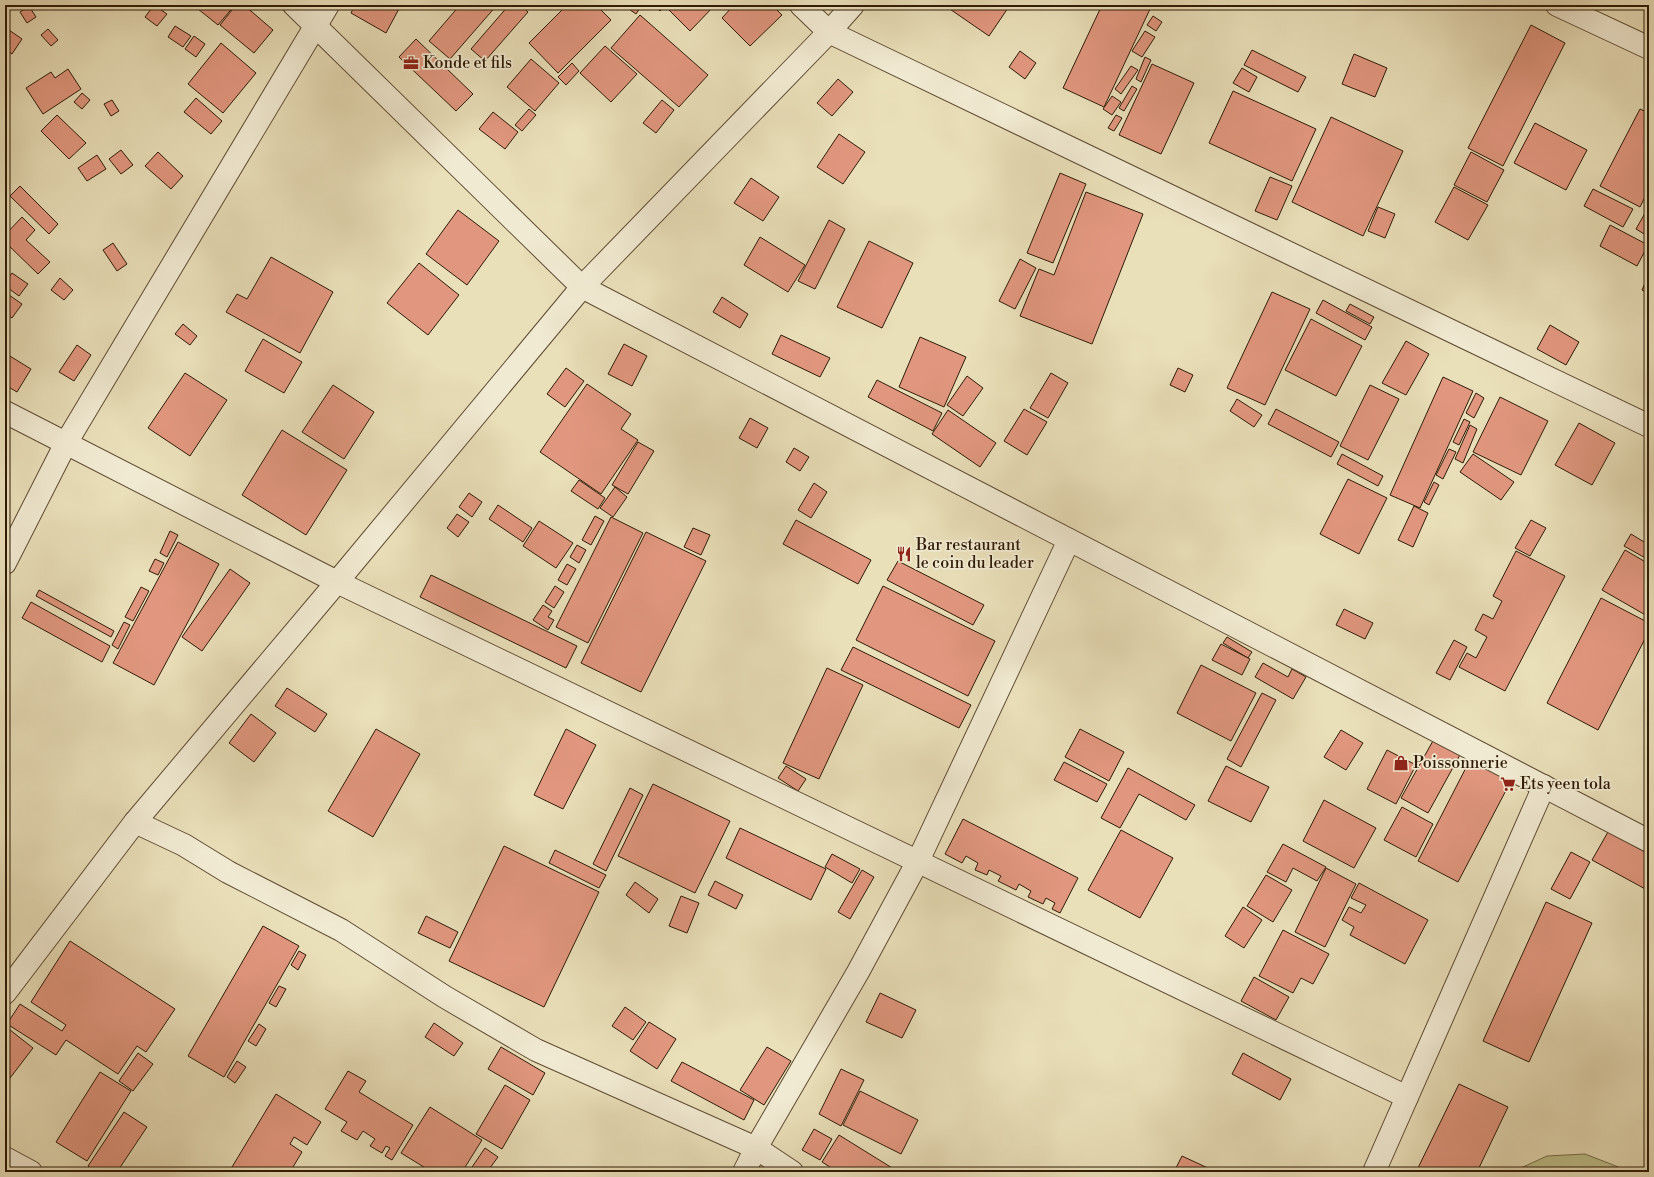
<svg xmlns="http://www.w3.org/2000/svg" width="1654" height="1177" viewBox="0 0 1654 1177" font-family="'Libre Bodoni',serif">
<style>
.green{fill:#bec08a;stroke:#766e48}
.building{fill:#e1977f;stroke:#2f1b06}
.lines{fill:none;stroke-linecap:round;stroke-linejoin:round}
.minor-casing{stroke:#5e4c33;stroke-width:24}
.minor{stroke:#f1ead2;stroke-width:22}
.labels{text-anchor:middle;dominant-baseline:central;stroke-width:3.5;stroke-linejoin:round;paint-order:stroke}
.poi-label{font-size:16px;fill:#2f1b06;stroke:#f1ead2;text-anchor:start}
</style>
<rect width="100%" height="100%" fill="#e9dfb9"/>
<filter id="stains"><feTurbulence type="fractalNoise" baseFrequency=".005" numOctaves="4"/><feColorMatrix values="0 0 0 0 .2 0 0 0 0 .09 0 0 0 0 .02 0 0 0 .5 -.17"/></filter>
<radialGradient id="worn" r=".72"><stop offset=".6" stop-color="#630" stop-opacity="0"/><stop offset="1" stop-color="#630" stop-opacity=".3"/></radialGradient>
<path class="green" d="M1585,1154L1621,1168L1626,1172H1512L1547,1156Z"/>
<g class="building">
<path d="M154,5L167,14L157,26L145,17Z"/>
<path d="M193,5H235L218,25Z"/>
<path d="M236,5H244L273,30L254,53L220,25Z"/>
<path d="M355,5H401L386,33L351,13Z"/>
<path d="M460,5H497L450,59L429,41Z"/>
<path d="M509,5H520L528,12L485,61L471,49Z"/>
<path d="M567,5H596L611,20L558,73L529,43Z"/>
<path d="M623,5H642L636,14Z"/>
<path d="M654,5H715L690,31L665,6L660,11Z"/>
<path d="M734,5H772L782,15L750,46L722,18Z"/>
<path d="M944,5H1004L1008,8L989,36Z"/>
<path d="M1102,5H1147L1151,7L1104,107L1063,88Z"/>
<path d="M29,6L36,17L27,23L20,12Z"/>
<path d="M640,15L708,75L679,107L611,48Z"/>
<path d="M1153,16L1162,22L1156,31L1147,25Z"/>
<path d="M1531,25L1565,43L1503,166L1468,148Z"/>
<path d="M175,26L191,36L183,47L168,37Z"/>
<path d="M48,29L58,40L51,46L41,35Z"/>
<path d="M9,30L22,39L12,54L5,49V35Z"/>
<path d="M1145,31L1155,37L1142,57L1132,51Z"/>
<path d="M194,36L205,44L196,57L185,49Z"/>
<path d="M416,39L473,94L456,111L399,57Z"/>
<path d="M221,43L256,73L223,113L188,84Z"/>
<path d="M605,46L637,74L611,102L580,73Z"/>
<path d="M1252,50L1306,77L1298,92L1244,65Z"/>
<path d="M1020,51L1036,63L1025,79L1009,67Z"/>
<path d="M1354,54L1387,68L1375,97L1342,84Z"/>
<path d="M1145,57L1151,60L1141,82L1136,79Z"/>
<path d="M531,59L559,83L535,111L507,87Z"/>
<path d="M572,63L579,71L566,85L558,77Z"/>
<path d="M1152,64L1194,83L1161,154L1119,135Z"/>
<path d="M1131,66L1138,70L1121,94L1115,89Z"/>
<path d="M1242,68L1257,77L1249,92L1233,83Z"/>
<path d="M68,69L81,89L43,114L26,88L51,72L55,78Z"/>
<path d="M838,79L853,92L832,116L817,103Z"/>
<path d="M1132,86L1137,89L1124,111L1119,108Z"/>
<path d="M1233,91L1316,129L1292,181L1209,143Z"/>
<path d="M82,93L90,100L82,109L74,102Z"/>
<path d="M1112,96L1121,102L1112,115L1103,109Z"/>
<path d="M196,98L222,121L211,134L184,112Z"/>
<path d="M112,100L119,111L111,116L104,104Z"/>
<path d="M662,100L674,110L656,133L643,123Z"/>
<path d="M529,109L536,115L522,131L515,125Z"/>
<path d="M1640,109L1649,113V189L1640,207L1600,186Z"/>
<path d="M493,112L518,132L505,149L479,129Z"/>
<path d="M57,115L86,143L69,159L41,131Z"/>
<path d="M1116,115L1122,118L1114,131L1108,128Z"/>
<path d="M1331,117L1403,151L1363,236L1292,202Z"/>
<path d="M1535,123L1587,150L1566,190L1514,163Z"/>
<path d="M839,134L865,152L843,184L817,167Z"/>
<path d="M121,150L133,165L121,174L109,159Z"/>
<path d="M158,152L183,176L171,189L145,166Z"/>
<path d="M1471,152L1504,170L1487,202L1454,185Z"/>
<path d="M97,155L106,169L87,181L78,168Z"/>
<path d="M1060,173L1086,184L1053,263L1027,253Z"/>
<path d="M1270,177L1292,186L1277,220L1255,211Z"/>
<path d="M751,178L779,197L763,221L734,203Z"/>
<path d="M20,186L58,224L49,234L10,196Z"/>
<path d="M1454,187L1488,205L1468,240L1435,222Z"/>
<path d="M1593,189L1633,209L1623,227L1584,206Z"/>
<path d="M1086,192L1143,214L1092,344L1020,316L1039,269L1054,275Z"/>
<path d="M1649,206V237L1636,229Z"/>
<path d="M1378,207L1395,214L1385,238L1368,231Z"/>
<path d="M458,210L499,241L467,285L426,254Z"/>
<path d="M22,217L35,230L26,240L50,262L38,274L5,242V235Z"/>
<path d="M829,220L845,229L815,289L798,281Z"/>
<path d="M1610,225L1648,245L1637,266L1600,246Z"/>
<path d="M760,237L805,265L788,292L744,265Z"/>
<path d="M869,241L913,263L882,328L837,307Z"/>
<path d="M113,243L127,264L117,271L103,250Z"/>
<path d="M271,257L333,292L300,353L226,312L237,294L247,299Z"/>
<path d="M1020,259L1036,268L1015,309L999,301Z"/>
<path d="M419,263L459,295L428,335L387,303Z"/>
<path d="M12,273L28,284L19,296L5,286V283Z"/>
<path d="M1649,274V294L1642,290Z"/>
<path d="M60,278L73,290L64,300L51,290Z"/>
<path d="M1272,292L1310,309L1265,405L1227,388Z"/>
<path d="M9,295L22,304L12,318L5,313V301Z"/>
<path d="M722,297L748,314L740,328L713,312Z"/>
<path d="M1323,300L1372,327L1365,340L1316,313Z"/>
<path d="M1350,304L1374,317L1370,324L1346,311Z"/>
<path d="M1311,319L1362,346L1336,396L1285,370Z"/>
<path d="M183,324L197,336L190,345L175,334Z"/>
<path d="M1550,325L1579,342L1566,365L1537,349Z"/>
<path d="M781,335L830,358L820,377L772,354Z"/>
<path d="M920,337L966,357L944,407L899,387Z"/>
<path d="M263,339L302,362L284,393L245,371Z"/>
<path d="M1406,341L1429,354L1406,395L1382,383Z"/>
<path d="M624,344L647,356L632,386L608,374Z"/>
<path d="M77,345L91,355L74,381L59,372Z"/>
<path d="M5,353L31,369L17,392L5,385Z"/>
<path d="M566,368L584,381L565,407L547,394Z"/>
<path d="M1178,368L1193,375L1185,392L1170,385Z"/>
<path d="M185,373L227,400L190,456L148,428Z"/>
<path d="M1051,373L1068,383L1048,418L1030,408Z"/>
<path d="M967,376L983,388L963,416L947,405Z"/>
<path d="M1443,377L1473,391L1420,508L1390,495Z"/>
<path d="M877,380L942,413L933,431L868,397Z"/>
<path d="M587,384L631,414L621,429L638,440L601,494L540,452Z"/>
<path d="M333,385L374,412L344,459L302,432Z"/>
<path d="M1370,385L1399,399L1368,460L1340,446Z"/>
<path d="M1476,393L1484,398L1474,418L1466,413Z"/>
<path d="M1500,397L1548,421L1521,475L1473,452Z"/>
<path d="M1237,399L1262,415L1254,427L1230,411Z"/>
<path d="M1024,409L1047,422L1027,455L1004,441Z"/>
<path d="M1276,409L1339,442L1331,457L1268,424Z"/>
<path d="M948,410L996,443L980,467L932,434Z"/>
<path d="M750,418L768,428L757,448L739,438Z"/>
<path d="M1464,419L1470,422L1459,445L1453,442Z"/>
<path d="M1579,423L1615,443L1592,485L1555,465Z"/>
<path d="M1470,425L1477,429L1463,463L1455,459Z"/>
<path d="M282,430L347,470L306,535L242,495Z"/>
<path d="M638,442L654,451L628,494L612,485Z"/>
<path d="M794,448L809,457L800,471L786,462Z"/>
<path d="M1449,449L1456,452L1443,479L1436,475Z"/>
<path d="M1342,454L1383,476L1378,486L1337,464Z"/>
<path d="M1473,454L1514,482L1501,500L1460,472Z"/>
<path d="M1348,479L1387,498L1359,554L1320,534Z"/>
<path d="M579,480L605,498L598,509L571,491Z"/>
<path d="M1434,482L1439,485L1429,505L1424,502Z"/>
<path d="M814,483L827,492L811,518L798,510Z"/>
<path d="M615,487L627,497L613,517L600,508Z"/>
<path d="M469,493L482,502L472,517L459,507Z"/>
<path d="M498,505L532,528L523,542L489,519Z"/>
<path d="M1414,506L1428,513L1413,547L1398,540Z"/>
<path d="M457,514L469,522L458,537L447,528Z"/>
<path d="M595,516L604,521L591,545L582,540Z"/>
<path d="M611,517L643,533L588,643L556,627Z"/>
<path d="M796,520L871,560L858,584L783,544Z"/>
<path d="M1531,520L1546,528L1530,556L1515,548Z"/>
<path d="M539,521L573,543L556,568L523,546Z"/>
<path d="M693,528L710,535L701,555L684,547Z"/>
<path d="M170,531L178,535L167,557L160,553Z"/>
<path d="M646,532L706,561L641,692L581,663Z"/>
<path d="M1631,534L1649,545V560L1624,546Z"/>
<path d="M178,542L219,564L154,685L113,663Z"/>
<path d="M577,545L586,550L579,563L570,557Z"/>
<path d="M1625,550L1649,564V617L1602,590Z"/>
<path d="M1516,551L1565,576L1505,691L1459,667L1467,653L1476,658L1487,637L1475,630L1483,614L1493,619L1502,601L1493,596Z"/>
<path d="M155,559L164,563L158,575L149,571Z"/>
<path d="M898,561L984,605L973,625L887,580Z"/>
<path d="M567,564L576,569L567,585L558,580Z"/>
<path d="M230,569L250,583L202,651L182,637Z"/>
<path d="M431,575L577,646L566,668L420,597Z"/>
<path d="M555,586L564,592L554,608L545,602Z"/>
<path d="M883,586L995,641L968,696L856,640Z"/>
<path d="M141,587L149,591L133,621L125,617Z"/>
<path d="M39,590L114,631L111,637L36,596Z"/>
<path d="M1601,598L1649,623V631L1598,730L1547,703Z"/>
<path d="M31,602L110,646L102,662L22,618Z"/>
<path d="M543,605L552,611L548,617L554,620L548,630L533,620Z"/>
<path d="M1344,609L1373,623L1365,639L1336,625Z"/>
<path d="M124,622L130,625L118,649L112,645Z"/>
<path d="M1227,637L1252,652L1248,658L1223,643Z"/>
<path d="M1454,640L1467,647L1450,680L1436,673Z"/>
<path d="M1221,644L1250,659L1242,675L1212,660Z"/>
<path d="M853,647L971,705L959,728L841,670Z"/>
<path d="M1263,663L1288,677L1292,669L1306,677L1293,699L1255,677Z"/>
<path d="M1201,665L1256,693L1231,741L1177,713Z"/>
<path d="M827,668L863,685L819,779L783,763Z"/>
<path d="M287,688L327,714L315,732L275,706Z"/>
<path d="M1262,693L1276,700L1241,767L1227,759Z"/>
<path d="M251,714L276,733L254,762L229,743Z"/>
<path d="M376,729L420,754L373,837L328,811Z"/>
<path d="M566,729L596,745L563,809L534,795Z"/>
<path d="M1080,729L1124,752L1109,781L1065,757Z"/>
<path d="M1341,730L1363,743L1346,770L1324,757Z"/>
<path d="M1434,739L1461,753L1428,813L1401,798Z"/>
<path d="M1387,750L1416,765L1396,804L1367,789Z"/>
<path d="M1472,756L1513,777L1458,882L1418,861Z"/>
<path d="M1064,762L1107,784L1097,802L1054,780Z"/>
<path d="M786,766L806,779L798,791L778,778Z"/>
<path d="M1226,766L1269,787L1251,822L1208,801Z"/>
<path d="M1128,768L1195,805L1186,820L1139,794L1120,828L1101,818Z"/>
<path d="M653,784L730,821L695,893L618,856Z"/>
<path d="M630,788L643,795L606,871L593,864Z"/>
<path d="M1324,800L1376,828L1354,868L1303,841Z"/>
<path d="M1402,807L1433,824L1416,857L1384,840Z"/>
<path d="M963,819L1078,878L1060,913L1052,909L1055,903L1046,898L1043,904L1028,897L1031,891L1019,884L1016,890L998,881L1001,876L989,870L987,875L975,870L978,863L966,856L962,863L945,854Z"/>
<path d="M740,828L826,869L811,900L726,858Z"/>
<path d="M1121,830L1173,858L1140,918L1088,890Z"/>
<path d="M1608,832L1649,854V891L1592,860Z"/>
<path d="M1283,844L1326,867L1317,881L1293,868L1286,882L1267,872Z"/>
<path d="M504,846L599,892L544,1007L449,961Z"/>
<path d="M555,850L606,875L599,888L549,863Z"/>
<path d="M1571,852L1590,862L1570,899L1551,889Z"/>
<path d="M832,854L860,869L852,883L825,867Z"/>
<path d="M1326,868L1356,884L1325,947L1295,932Z"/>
<path d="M862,870L874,877L850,919L838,912Z"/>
<path d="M1266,875L1292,890L1273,922L1247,906Z"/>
<path d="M715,881L743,895L736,909L708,895Z"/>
<path d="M635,882L658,899L649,913L626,895Z"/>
<path d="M1359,883L1428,920L1405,964L1350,935L1354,927L1342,920L1349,907L1361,913L1366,905L1351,898Z"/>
<path d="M681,896L699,903L687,933L669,926Z"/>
<path d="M1546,902L1592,923L1529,1062L1483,1041Z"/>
<path d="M1243,907L1262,920L1244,948L1225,936Z"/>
<path d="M426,916L458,932L450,948L418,933Z"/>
<path d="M263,926L299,946L224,1077L188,1056Z"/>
<path d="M1283,930L1329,954L1313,984L1301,978L1293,993L1259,976Z"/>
<path d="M70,941L175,1009L146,1052L137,1046L118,1074L66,1040L56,1055L7,1024L20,1004L62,1031L66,1025L31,1002Z"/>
<path d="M299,951L306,955L298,970L291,965Z"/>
<path d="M1254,977L1289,997L1276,1020L1241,1001Z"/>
<path d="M279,986L286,989L276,1007L269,1003Z"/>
<path d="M880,993L916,1010L902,1038L866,1022Z"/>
<path d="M625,1007L646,1022L633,1040L612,1026Z"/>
<path d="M649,1022L676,1039L657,1069L630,1051Z"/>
<path d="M434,1023L463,1043L454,1056L425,1037Z"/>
<path d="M259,1024L266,1029L256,1046L248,1041Z"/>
<path d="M5,1026L33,1048L7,1082L5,1081Z"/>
<path d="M501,1047L545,1073L533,1095L488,1069Z"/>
<path d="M767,1047L791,1061L764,1105L740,1090Z"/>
<path d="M138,1053L153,1064L133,1091L119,1081Z"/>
<path d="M1243,1053L1291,1079L1280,1100L1232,1074Z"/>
<path d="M237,1061L246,1067L235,1083L227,1077Z"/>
<path d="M682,1062L754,1100L744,1120L671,1081Z"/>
<path d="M841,1069L864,1080L841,1126L819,1114Z"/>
<path d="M348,1071L366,1081L359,1092L413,1125L392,1160L385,1156L390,1148L386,1146L382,1153L370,1146L375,1139L363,1131L357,1140L341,1131L347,1122L325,1109Z"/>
<path d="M100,1072L131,1091L87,1161L56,1142Z"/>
<path d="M1459,1084L1508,1107L1477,1172H1416Z"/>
<path d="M505,1085L530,1100L502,1149L476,1134Z"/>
<path d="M860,1091L918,1120L901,1154L843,1125Z"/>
<path d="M276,1094L321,1122L307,1145L294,1137L290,1144L302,1152L290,1172H229Z"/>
<path d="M430,1107L482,1140L462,1172H432L401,1153Z"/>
<path d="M124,1112L147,1127L117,1172H97L88,1166Z"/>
<path d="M814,1129L832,1139L820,1160L802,1150Z"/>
<path d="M839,1135L897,1171L896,1172H838L822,1162Z"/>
<path d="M485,1148L498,1157L487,1172H473L470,1170Z"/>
<path d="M1182,1156L1210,1169L1208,1172H1174Z"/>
</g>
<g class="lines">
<g class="minor-casing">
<g id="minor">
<path d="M294,5L582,287L1649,841"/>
<path d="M801,5L829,32L1649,426"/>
<path d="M1557,5L1649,48"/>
<path d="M5,412L337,582L1407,1097"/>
<path d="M5,563L66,443L328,5"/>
<path d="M135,822L184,845L228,872L341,930L445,997L536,1050L756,1148L792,1172"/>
<path d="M5,993L135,822L337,582L582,287L829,32L853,5"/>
<path d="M5,1158L31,1172"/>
<path d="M744,1172L756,1148L858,972L918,861L1069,540"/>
<path d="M1374,1172L1544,786"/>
</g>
</g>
<use href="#minor" class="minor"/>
</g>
<defs>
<g id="office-bare" transform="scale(1.2)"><path d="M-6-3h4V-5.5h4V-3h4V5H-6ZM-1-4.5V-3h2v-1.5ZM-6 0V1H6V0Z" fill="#8f2418" stroke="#f1ead2" stroke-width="2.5" paint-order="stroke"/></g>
<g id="restaurant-bare" transform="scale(1.2)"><path d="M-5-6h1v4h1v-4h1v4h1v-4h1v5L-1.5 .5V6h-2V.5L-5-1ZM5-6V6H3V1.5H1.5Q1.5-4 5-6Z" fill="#8f2418" stroke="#f1ead2" stroke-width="2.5" paint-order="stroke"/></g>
<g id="shop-bare" transform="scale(1.2)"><path d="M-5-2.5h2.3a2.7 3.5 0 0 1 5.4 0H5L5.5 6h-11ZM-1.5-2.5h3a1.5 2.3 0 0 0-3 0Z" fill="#8f2418" stroke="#f1ead2" stroke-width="2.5" paint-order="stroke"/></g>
<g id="supermarket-bare" transform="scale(1.2)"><path d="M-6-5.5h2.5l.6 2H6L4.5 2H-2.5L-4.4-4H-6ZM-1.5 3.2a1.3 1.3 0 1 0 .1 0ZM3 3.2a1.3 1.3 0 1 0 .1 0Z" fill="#8f2418" stroke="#f1ead2" stroke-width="2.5" paint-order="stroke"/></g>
</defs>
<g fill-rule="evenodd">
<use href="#office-bare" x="411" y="63"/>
<use href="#restaurant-bare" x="904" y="554"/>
<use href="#shop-bare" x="1401" y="763"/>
<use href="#supermarket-bare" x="1508" y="784"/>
</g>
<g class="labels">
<g class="poi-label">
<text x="423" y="63">Konde et fils</text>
<text x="916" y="545">Bar restaurant<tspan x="916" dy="18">le coin du leader</tspan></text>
<text x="1413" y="763">Poissonnerie</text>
<text x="1520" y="784">Ets yeen tola</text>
</g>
</g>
<rect width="1654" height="1177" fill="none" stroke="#e9dfb9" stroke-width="20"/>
<rect x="6" y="6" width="1642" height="1165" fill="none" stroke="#2f1b06" stroke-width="2"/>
<rect x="10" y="10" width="1634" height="1157" fill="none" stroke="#2f1b06"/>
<rect width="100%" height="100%" filter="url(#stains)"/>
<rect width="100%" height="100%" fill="url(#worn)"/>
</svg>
